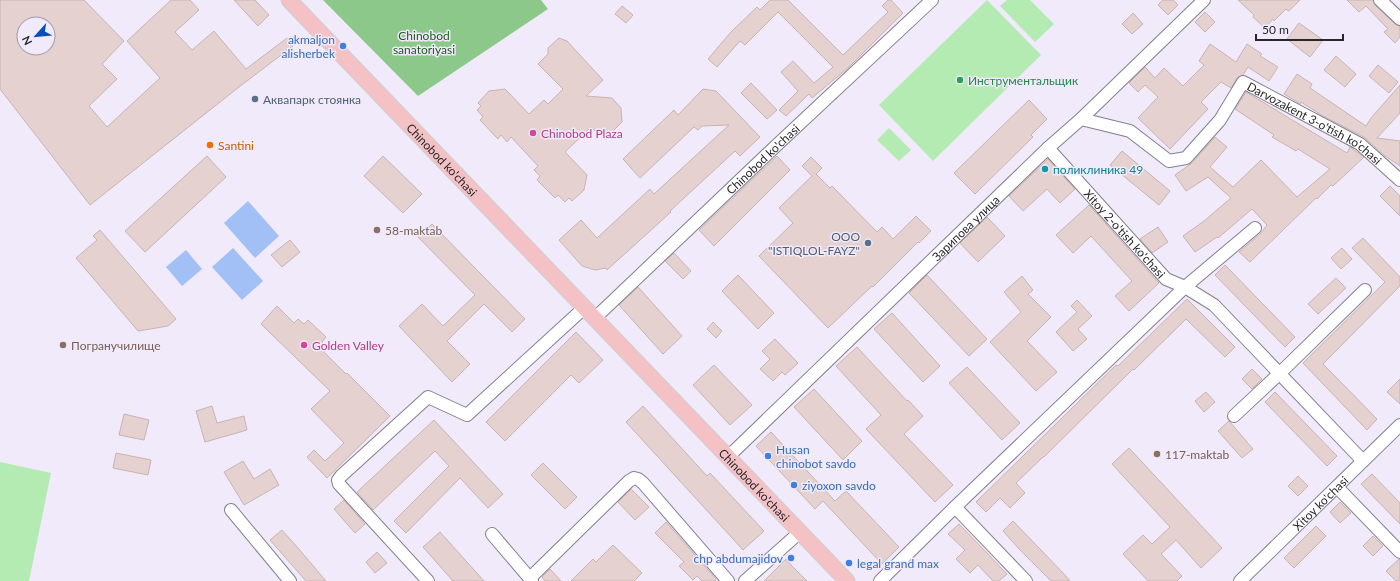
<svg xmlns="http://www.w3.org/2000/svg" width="1400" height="581" viewBox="0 0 1400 581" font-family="Lato,sans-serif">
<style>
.green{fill:#b4ebb2}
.forest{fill:#8cc88a}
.water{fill:#a2bff6}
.building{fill:#e5d1cf;stroke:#c7b4b2;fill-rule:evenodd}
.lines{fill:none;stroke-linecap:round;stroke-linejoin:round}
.minor-casing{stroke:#847f8d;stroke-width:14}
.major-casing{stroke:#d0cfd1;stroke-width:17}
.minor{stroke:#fff;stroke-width:12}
.major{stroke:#f4c1c4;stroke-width:15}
.shop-dot{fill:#3f7fe0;stroke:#f0eafa;stroke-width:1.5}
.leisure-dot{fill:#2e9e5b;stroke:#f0eafa;stroke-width:1.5}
.service-dot{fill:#5c6f8a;stroke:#f0eafa;stroke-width:1.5}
.hotel-dot{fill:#d1479c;stroke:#f0eafa;stroke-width:1.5}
.food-dot{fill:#e8710a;stroke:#f0eafa;stroke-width:1.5}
.culture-dot{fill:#0f9aa8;stroke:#f0eafa;stroke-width:1.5}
.education-dot{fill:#8d6e63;stroke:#f0eafa;stroke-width:1.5}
.labels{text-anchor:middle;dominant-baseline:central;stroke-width:3;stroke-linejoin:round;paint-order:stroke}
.park-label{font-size:12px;fill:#1c591f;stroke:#f0eafa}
.shop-label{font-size:12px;fill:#366cbe;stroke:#f0eafa;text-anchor:start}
.leisure-label{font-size:12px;fill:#27864d;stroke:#f0eafa;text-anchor:start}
.service-label{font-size:12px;fill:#4e5e75;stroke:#f0eafa;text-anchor:start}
.street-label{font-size:12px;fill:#29272d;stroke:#f0eafa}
.hotel-label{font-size:12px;fill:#b23c85;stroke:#f0eafa;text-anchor:start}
.food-label{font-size:12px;fill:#c56008;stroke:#f0eafa;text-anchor:start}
.culture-label{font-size:12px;fill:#0d838f;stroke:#f0eafa;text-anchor:start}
.education-label{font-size:12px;fill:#785e54;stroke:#f0eafa;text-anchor:start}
</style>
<rect width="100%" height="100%" fill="#f0eafa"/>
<g class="green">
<path d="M987,0L1041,55L933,161L879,105Z"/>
<path d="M1007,0H1030L1054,24L1035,42L1000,6Z"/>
<path d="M889,128L911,150L899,161L877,140Z"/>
<path d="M0,462L51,473L29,581H0Z"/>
</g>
<path class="forest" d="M323,0H541L548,9L418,96Z"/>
<g class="water">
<path d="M248,201L279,236L255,258L224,223Z"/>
<path d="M233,248L263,281L242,300L212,267Z"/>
<path d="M186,250L202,269L182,286L166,267Z"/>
</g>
<g class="building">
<path d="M0,0H84L124,41L102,64L117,79L89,106L107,127L160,78L127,41L171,0H190L199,10L175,32L192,50L214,31L246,69L287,38L293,46L239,87L90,205L0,89ZM24,24H48V48H24Z"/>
<path d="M234,0H255L269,15L258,26Z"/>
<path d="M770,0H788L843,55L888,12L882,6L888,0H891L903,13L849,67L812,98L809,94L786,116L779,110L798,91L781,72L793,61L814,83L833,67L778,12L745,45L740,41L717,67L708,59L731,32L757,7L760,10Z"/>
<path d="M1163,0H1173L1178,5L1168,15L1158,5Z"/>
<path d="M1238,0H1300L1289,11L1286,9L1274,21L1273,19L1265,28L1253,17L1254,15Z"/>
<path d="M1347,0H1373L1375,5L1395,24L1400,26V37L1395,43L1384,32L1388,29L1366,6L1359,12Z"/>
<path d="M622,6L633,15L626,23L615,14Z"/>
<path d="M1205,12L1215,22L1205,32L1195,22Z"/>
<path d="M1133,13L1143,24L1132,34L1122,24Z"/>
<path d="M1299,23L1323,40L1310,57L1287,39Z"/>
<path d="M559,38L567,41L603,80L586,96L612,98L621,108L622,122L612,132L595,131L591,127L565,152L587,175L584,190L572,201L569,198L565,202L558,195L555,198L537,180L540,176L534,170L538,166L511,137L507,142L501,135L498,139L480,120L483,117L477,110L481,106L478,103L489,91L505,89L529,114L544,100L548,104L563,89L538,64L548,54V48Z"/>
<path d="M1210,44L1236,62L1247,44L1262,54L1260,56L1278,67L1269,81L1248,67L1243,75L1237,78L1231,88L1221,82L1201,102L1208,109L1170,149L1138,118L1158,97L1145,85L1138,92L1129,83L1145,67L1155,78L1164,68L1183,86L1204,65L1199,61Z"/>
<path d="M1336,56L1356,74L1345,87L1324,70Z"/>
<path d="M1378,65L1398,82L1389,93L1369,76Z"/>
<path d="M1297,74L1312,84L1310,88L1366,126L1371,118L1400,85V113L1377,138L1400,141V166L1385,156L1364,137L1323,116L1301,102L1300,104L1299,103L1284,94Z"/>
<path d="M751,83L777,110L767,119L741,93Z"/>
<path d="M703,89L716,91L760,137L740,156L735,151L670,211L671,212L607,270L606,268L595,270L582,266L559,240L581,220L597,238L650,189L654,194L729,125L702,126L698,130L694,127L640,178L623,159L674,110L678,115Z"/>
<path d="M1246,92L1347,153L1350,147L1364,157L1333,186L1331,185L1317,199L1316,198L1250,262L1239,252L1260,234L1267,225L1252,209L1218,238L1217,237L1195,252L1183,236L1204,221L1231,198L1208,177L1186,191L1175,175L1192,163L1215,137L1227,147L1210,167L1233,187L1261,160L1297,197L1330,169L1298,149L1296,151L1272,137L1274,135L1235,109Z"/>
<path d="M1029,100L1047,119L1031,135L1033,137L975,194L954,173Z"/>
<path d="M1122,151L1170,191L1159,205L1110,165Z"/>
<path d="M207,156L226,177L145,252L125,231Z"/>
<path d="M383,156L422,194L403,213L364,176Z"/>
<path d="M777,156L790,170L714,246L699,230Z"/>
<path d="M811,157L822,168L816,174L830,188L832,186L877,232L882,227L893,239L916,216L931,231L919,243L918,242L873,287L872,286L828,328L759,256L793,223L779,208L812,176L802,166Z"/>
<path d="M1048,159L1075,189L1060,203L1047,189L1023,211L1009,196Z"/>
<path d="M1390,186L1400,196V216L1380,196Z"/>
<path d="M1089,205L1159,283L1129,311L1115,296L1132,281L1091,236L1073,253L1056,235Z"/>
<path d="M987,217L1005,236L978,262L960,243Z"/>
<path d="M432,224L525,319L512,332L484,304L447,341L470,364L452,382L399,326L422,304L443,326L475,295L418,237Z"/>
<path d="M1158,227L1168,242L1152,253L1140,239Z"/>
<path d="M100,230L176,319L168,326L138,331L76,258L97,240L93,236Z"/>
<path d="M1363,238L1400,277V286L1323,364L1377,419L1367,430L1303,363L1385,282L1352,248Z"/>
<path d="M290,240L300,252L282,267L271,255Z"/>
<path d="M1342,248L1352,259L1341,269L1331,258Z"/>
<path d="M674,253L691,271L683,279L665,261Z"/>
<path d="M1225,265L1295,337L1285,347L1215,275Z"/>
<path d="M738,275L774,313L758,329L722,291Z"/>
<path d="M927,275L987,339L969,356L909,293Z"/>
<path d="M1022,276L1033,290L1028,294L1051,317L1027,341L1057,372L1036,391L990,342L1021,312L1004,292Z"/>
<path d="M1336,278L1346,288L1318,314L1308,304Z"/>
<path d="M638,287L682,336L663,354L619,305Z"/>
<path d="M1187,299L1235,347L1225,357L1186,319L1134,370L1133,369L1044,457H1043L1016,483L1025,493L1010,508L1000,498L986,512L976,502L1116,365L1118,366Z"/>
<path d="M1077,300L1092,316L1078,329L1087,339L1073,351L1056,332L1077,312L1071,306Z"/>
<path d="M277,306L294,323L298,319L304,324L308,320L326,337L322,342L328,348L324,352L346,374L347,373L390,416L327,478L307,457L314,450L325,461L344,443L311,409L330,391L261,324Z"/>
<path d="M892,313L940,366L923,382L874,329Z"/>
<path d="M713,322L722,331L716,338L707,329Z"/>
<path d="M576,332L603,360L579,383L571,375L505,441L486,422Z"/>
<path d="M775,339L798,363L785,375L782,372L773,381L760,369L770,359L762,351Z"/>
<path d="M857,347L907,401L908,400L923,416L904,434L953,485L935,502L866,429L881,415L836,366Z"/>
<path d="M714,365L752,405L730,425L693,385Z"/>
<path d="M967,367L1020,423L1002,440L949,383Z"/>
<path d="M1252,369L1262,379L1252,389L1242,379Z"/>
<path d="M1400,379V404L1387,392Z"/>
<path d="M814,389L862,441L843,460L794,407Z"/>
<path d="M1206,392L1215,402L1204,412L1195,401Z"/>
<path d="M1275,392L1337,456L1327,466L1265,402Z"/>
<path d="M212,406L217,423L244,416L247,430L205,442L196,411Z"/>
<path d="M643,406L707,476L710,473L764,531L743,550L626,422Z"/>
<path d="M124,414L149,420L144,440L119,435Z"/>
<path d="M434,420L503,494L488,508L460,478L406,533L394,521L449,466L435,451L373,510L357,492Z"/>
<path d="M1229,421L1253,449L1242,458L1218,431Z"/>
<path d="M771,432L835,501L846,491L899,547L882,564L823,501L815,509L756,446Z"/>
<path d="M1129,448L1222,548L1201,568L1176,540L1161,554L1182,576L1177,581H1148L1123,554L1143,535L1152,544L1170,527L1112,464Z"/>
<path d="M116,453L151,460L148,475L113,468Z"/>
<path d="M243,461L254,479L270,469L279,485L244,505L224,472Z"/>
<path d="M543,463L577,497L565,509L531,475Z"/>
<path d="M1372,474L1400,503V524L1361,484Z"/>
<path d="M1298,476L1308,486L1298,496L1288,486Z"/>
<path d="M631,489L649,507L635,520L618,502Z"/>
<path d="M344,500L365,524L355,533L334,509Z"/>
<path d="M1340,502L1351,513L1340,523L1330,512Z"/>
<path d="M1013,521L1065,575L1070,581H1051L1020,550L1003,531Z"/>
<path d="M666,522L716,579L715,581H702L697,576L693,580L679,566L684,562L655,533Z"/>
<path d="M959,524L1007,574L999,581H993L978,565L970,573L956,559L965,550L948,534Z"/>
<path d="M1316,526L1326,536L1294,568L1284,558Z"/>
<path d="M282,530L298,548L326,581H306L270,540Z"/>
<path d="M440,532L484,581H453L423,547Z"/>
<path d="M1373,536L1383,546L1373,556L1363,546Z"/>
<path d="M613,545L642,573L634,581H571L593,559L596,562Z"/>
<path d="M377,552L387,563L375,573L366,562Z"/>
<path d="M786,559L791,565L807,581H764Z"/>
<path d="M1399,559H1400V581H1396L1386,571Z"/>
<path d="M550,569L561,581H545L542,577Z"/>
</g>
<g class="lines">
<g class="minor-casing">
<g id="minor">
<path d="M1380,0L1400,19"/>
<path id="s1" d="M1081,119L1130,131L1169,161L1186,158L1220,120L1243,82L1360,144L1400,180"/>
<path id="s2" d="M1048,148L1166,279L1185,287L1214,305L1363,461"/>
<path id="s3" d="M595,318L779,143L932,0"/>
<path d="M1234,416L1280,373L1365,290"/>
<path id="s4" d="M728,457L1048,148L1081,119L1204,0"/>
<path d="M1337,487L1400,552"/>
<path d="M955,507L1026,581"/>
<path d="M231,510L290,581"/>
<path d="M492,534L532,581"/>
<path d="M530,578L629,481L634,478L638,479L643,483L728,581"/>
<path d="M428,581L339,484L338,480L341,476L428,397L467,415L584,308"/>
<path d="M745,581L800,532"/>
<path d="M880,581L955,507L1185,287L1255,228"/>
<path id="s5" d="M1240,581L1400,425"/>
</g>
</g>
<g class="major-casing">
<g id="major">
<path id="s6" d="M289,0L847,581"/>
</g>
</g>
<use href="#minor" class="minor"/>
<use href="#major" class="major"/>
</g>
<g class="shop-dot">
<circle cx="343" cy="46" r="4"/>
<circle cx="768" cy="456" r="4"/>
<circle cx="794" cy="485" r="4"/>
<circle cx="791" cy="558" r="4"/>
<circle cx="849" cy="563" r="4"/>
</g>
<circle class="leisure-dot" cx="960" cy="80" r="4"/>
<g class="service-dot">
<circle cx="255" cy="99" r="4"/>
<circle cx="868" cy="243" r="4"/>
</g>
<g class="hotel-dot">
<circle cx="533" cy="133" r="4"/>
<circle cx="304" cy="345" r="4"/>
</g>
<circle class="food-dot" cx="210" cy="145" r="4"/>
<circle class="culture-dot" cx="1045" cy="169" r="4"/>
<g class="education-dot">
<circle cx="377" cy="230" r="4"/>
<circle cx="63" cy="345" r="4"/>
<circle cx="1157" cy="454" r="4"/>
</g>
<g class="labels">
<g class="park-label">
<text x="424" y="35">Chinobod<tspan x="424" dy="14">sanatoriyasi</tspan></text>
</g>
<g class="shop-label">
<text x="335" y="39" text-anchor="end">akmaljon<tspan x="335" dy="14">alisherbek</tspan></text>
<text x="776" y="449">Husan<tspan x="776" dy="14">chinobot savdo</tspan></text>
<text x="802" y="485">ziyoxon savdo</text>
<text x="783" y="558" text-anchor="end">chp abdumajidov</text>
<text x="857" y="563">legal grand max</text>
</g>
<g class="leisure-label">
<text x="968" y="80">Инструментальщик</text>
</g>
<g class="service-label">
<text x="263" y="99">Аквапарк стоянка</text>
<text x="860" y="236" text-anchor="end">ООО<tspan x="860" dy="14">"ISTIQLOL-FAYZ"</tspan></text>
</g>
<g class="street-label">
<text stroke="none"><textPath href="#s1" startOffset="295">Darvozakent 3-o'tish ko'chasi</textPath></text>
<text stroke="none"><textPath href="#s6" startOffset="221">Chinobod ko'chasi</textPath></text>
<text stroke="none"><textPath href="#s3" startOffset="231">Chinobod ko'chasi</textPath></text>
<text stroke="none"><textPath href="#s4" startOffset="330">Зарипова улица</textPath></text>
<text stroke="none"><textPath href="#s2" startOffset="115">Xitoy 2-o'tish ko'chasi</textPath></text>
<text stroke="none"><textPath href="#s6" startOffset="672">Chinobod ko'chasi</textPath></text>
<text stroke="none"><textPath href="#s5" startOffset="112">Xitoy ko'chasi</textPath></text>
</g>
<g class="hotel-label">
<text x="541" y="133">Chinobod Plaza</text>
<text x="312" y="345">Golden Valley</text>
</g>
<g class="food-label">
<text x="218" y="145">Santini</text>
</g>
<g class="culture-label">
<text x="1053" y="169">поликлиника 49</text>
</g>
<g class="education-label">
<text x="385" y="230">58-maktab</text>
<text x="71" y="345">Погранучилище</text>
<text x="1165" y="454">117-maktab</text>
</g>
</g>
<g transform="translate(36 36) rotate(243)"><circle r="19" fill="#f0eafa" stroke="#a09ca8"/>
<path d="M0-3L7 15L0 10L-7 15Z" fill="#084eb8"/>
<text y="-6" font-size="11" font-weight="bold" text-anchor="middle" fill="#29272d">N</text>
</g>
<path d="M1256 34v6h87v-6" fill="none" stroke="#29272d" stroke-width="2"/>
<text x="1262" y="34" font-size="12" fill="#29272d" stroke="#f0eafa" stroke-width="3" paint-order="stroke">50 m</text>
</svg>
